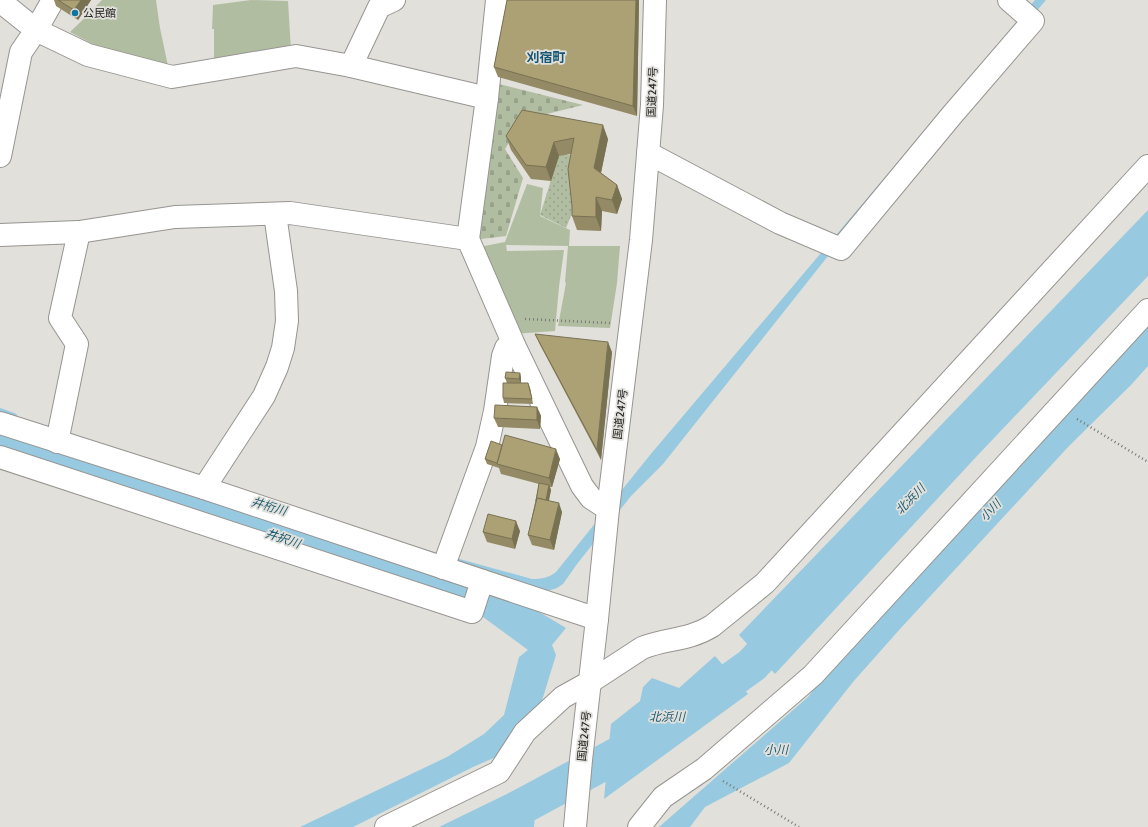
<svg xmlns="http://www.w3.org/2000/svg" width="1148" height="827" viewBox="0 0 1148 827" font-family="Cabin,'Noto Sans JP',sans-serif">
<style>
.grass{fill:url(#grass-dots)}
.cemetery{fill:url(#cemetery-stones)}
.park{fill:#b1bda1}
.water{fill:#97cae0}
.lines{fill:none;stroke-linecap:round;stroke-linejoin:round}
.stream{stroke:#97cae0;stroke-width:6}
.river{stroke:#97cae0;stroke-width:36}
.minor-casing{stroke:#979591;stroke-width:24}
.highway-casing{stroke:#979591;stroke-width:24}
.path{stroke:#797876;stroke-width:2.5;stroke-dasharray:1 3;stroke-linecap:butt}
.minor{stroke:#fff;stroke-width:22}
.highway{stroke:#fff;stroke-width:22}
.wall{fill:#948a65}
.shaded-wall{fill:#787152}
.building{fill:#aca175;stroke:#787152}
.poi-dot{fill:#0d75a1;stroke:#e1e0db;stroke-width:1.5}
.labels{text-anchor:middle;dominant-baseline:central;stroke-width:3.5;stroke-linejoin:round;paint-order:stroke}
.poi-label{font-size:11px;fill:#21201f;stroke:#e1e0db;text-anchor:start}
.street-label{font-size:11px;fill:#21201f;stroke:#e1e0db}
.water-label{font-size:12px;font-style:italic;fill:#1d5c73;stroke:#e1e0db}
.quarter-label{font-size:13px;font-weight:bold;fill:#155674;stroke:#e1e0db}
</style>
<defs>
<pattern id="grass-dots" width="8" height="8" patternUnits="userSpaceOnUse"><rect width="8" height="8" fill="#b1bda1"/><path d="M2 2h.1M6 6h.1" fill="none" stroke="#98a28a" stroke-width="1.8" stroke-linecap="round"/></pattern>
<pattern id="cemetery-stones" width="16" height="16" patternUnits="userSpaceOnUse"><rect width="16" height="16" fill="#b1bda1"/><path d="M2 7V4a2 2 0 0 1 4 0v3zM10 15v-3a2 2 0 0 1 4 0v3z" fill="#98a28a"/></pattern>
</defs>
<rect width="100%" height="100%" fill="#e1e0db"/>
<path class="grass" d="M559,155H573L579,196L566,228L540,215Z"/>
<path class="cemetery" d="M499,84L583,105L523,120L505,149L523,178L506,236L473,240Z"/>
<g class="park">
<path d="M102,0H156L160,28L168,66L112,54L70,32L94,9V8Z"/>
<path d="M251,0L288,1L291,50L214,66V29H212L213,5Z"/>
<path d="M527,184L543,188L540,216L570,230L569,246H620L617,283L610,328L558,326L566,283L565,282L568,246L506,245L507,251L564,250L559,287L555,331L513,334L474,248L505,242Z"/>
</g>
<g class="water">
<path d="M1035,0H1046L828,256L663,464L631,496L577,564L563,584L557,588L545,592L398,542L532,579C542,579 548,578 556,572L650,455Z"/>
<path d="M1148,210V276L977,456L775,674L739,635Z"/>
<path d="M1148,325V366L1131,385L1069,446L900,629L853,682L789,763L705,807L690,827H659L808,697L854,638Z"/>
<path d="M0,432L501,597L541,613L566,628L552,645L556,655L540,707L505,753L473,767L353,827H300L447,757L484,734L504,715L519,657L528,650L468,606L0,449Z"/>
<path d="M715,656L748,694L604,799L611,724L640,701L643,687L652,678L679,688Z"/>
<path d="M538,779L534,827H439Z"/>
</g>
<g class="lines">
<path class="stream" d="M0,411L14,416"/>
<g class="river">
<path d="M695,706L752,665L793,621"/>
<path d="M484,827L651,737"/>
</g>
<g class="minor-casing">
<g id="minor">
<path d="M497,0L487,98L468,239L514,345L582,486L591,498L608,509"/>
<path d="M0,1L36,30L88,55L172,77L296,56L351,66L487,98"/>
<path d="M351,66L379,7L394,0"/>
<path d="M648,153L780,223L841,249L952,115L1033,21L1009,0"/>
<path d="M0,156L21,52L36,30L53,0"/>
<path d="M0,235L79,232L175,217L290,213L468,239"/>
<path d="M0,423L204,488L597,619"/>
<path d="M57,442L77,344L60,318L79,232"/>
<path d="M0,457L472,612L482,581"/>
<path d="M204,488L264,396L277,367L283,348L287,321L286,291L275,214"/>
<path d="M443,568L487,447L495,411L503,356L506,348L514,345"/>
<path d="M386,827L499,772L525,732L563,697L590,682L642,648C666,638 688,641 712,626L765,583L1148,166"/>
<path d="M639,827L663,797L704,769L813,675L1148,310"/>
</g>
</g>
<g class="highway-casing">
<path id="highway" d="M575,827L581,760L597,619L608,509L641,240L652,105L655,0"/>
</g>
<g class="path">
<path d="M525,319L610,323"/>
<path d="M1077,419L1148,462"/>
<path d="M723,781L799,827"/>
</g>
<use href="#minor" class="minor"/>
<use href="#highway" class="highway"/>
</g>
<g class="wall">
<path d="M54,0H91L78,20L56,6Z"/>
<path d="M507,0H639L637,116L498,77L494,67Z"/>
<path d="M506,136L608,139L601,173L617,185L622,199L617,214L602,211L601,231L577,230L572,216V206L571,154L559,156L551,181L531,179L511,150Z"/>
<path d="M535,334L612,352L601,460L539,343Z"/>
<path d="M520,373L521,378V383H528L530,388L533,404L504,403L503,398L507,383L505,378Z"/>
<path d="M537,407L541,416L540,429L498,427L494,418Z"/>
<path d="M502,445L560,459L552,487H550L551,490L549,501L562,512L554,550L532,545L528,535L539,484L501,474L499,468L487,464L485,459Z"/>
<path d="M520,531L515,549L487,542L483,532Z"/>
</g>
<g class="shaded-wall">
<path d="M81,0H91L78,20L74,10Z"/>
<path d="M636,0H639L637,116L633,106Z"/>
<path d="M603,125L608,139L599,182L594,168Z"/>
<path d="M554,142L559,156L551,181L546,167Z"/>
<path d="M617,185L622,199L617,214L612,200Z"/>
<path d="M596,197L602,211L601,231L596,217Z"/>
<path d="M608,342L612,352L601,460L597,450Z"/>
<path d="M520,373L521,378V384L519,379Z"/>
<path d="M528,383L530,388L533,404L532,399Z"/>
<path d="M537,407L541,416L540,429L537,420Z"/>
<path d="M556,449L560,459L552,487L549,478Z"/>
<path d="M549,485L551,490L547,508L545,503Z"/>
<path d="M559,503L562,512L554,550L550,540Z"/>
<path d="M516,521L520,531L515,549L512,539Z"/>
</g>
<g class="building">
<path d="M58,0H81L74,10Z"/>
<path d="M507,0H636L633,106L494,67Z"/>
<path d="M522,110L603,125L594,168L617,185L612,200L596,197V217L572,216V206L568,169L574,138L554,142L546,167L526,165L506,136Z"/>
<path d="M535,334L608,342L597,450Z"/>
<path d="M506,372L520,373L519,379L505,378Z"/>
<path d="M503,383H528L532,399L503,398Z"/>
<path d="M495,405L537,407V420L494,418Z"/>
<path d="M505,435L556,449L549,478L497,464Z"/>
<path d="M491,441L502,445L497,463L485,459Z"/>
<path d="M539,483L549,485L546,500L537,498L536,501Z"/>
<path d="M537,498L559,503L550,540L528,535Z"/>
<path d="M488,514L516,521L512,539L483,532Z"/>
</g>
<circle class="poi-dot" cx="75" cy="13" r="4"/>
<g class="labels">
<g class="poi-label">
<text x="83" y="13">公民館</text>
</g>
<g class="street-label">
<text transform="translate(652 92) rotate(-88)">国道247号</text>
<text transform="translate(620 414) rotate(-83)">国道247号</text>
<text transform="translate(584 736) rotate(-84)">国道247号</text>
</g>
<g class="water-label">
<text transform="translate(910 499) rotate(-46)">北浜川</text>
<text transform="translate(269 506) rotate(16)">井桁川</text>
<text transform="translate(990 510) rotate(-46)">小川</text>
<text transform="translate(283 538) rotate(19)">井択川</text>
<text x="667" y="716">北浜川</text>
<text x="776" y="749">小川</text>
</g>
<g class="quarter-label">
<text x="546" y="57">刈宿町</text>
</g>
</g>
</svg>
